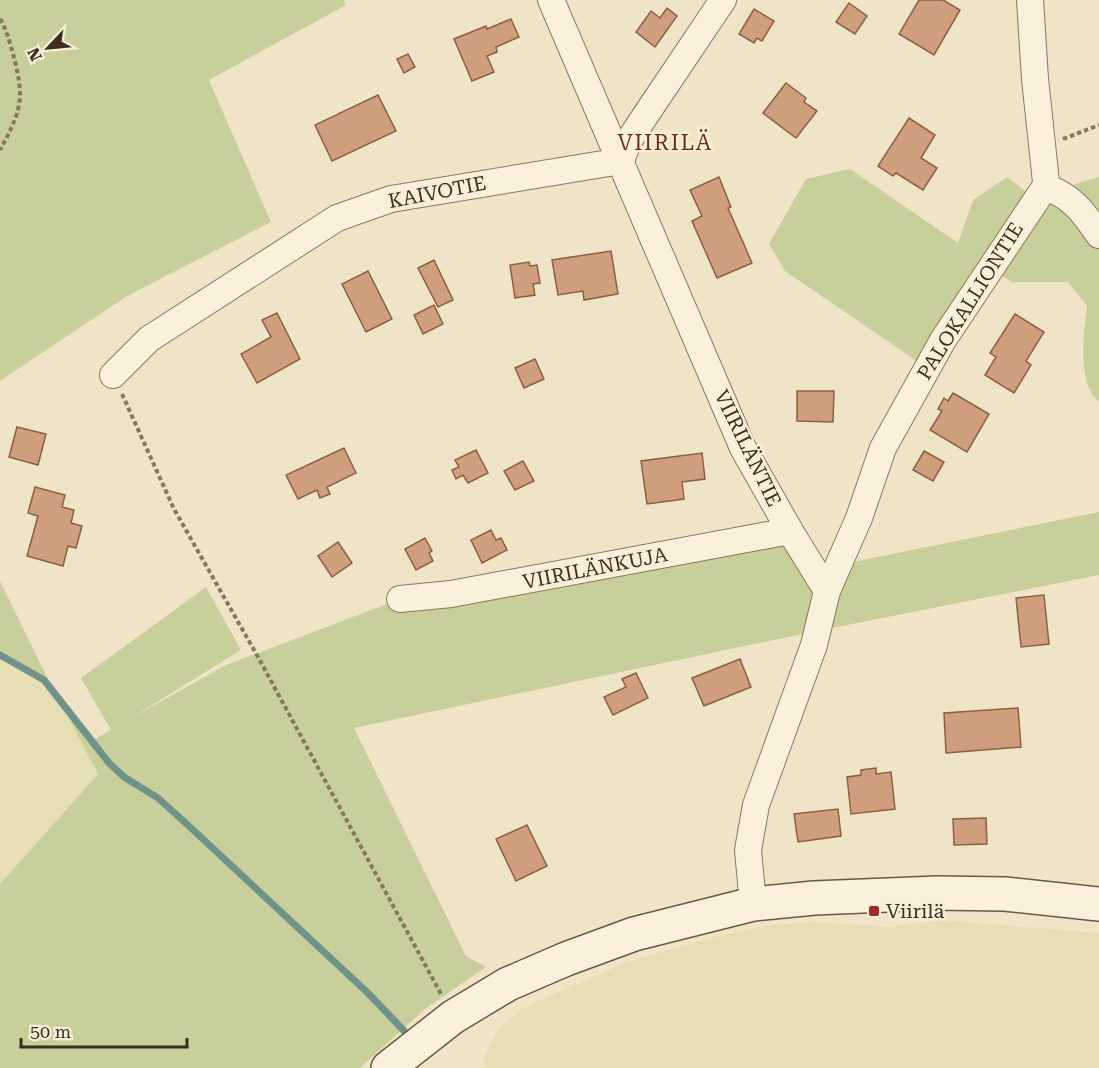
<svg xmlns="http://www.w3.org/2000/svg" width="1099" height="1068" viewBox="0 0 1099 1068" font-family="'Roboto Serif',serif">
<style>
.farmland{fill:#e6deb5}
.green{fill:#c9cf9b}
.lines{fill:none;stroke-linecap:round;stroke-linejoin:round}
.stream{stroke:#6f938a;stroke-width:7}
.building{fill:#cf9f7d;stroke:#8d5f41;stroke-width:1.5}
.street-casing{stroke:#8d765c;stroke-width:28}
.secondary-casing{stroke:#6f573f;stroke-width:36}
.path{stroke:#8d765c;stroke-width:4;stroke-dasharray:4.5 3;stroke-linecap:butt}
.street{stroke:#faf1dc;stroke-width:26}
.secondary{stroke:#faf1dc;stroke-width:33}
.poi-dot{fill:#9e2a2b;stroke:#f7eed8;stroke-width:2}
.labels{text-anchor:middle;dominant-baseline:central;stroke-width:5;stroke-linejoin:round;paint-order:stroke}
.street-label{font-size:20px;fill:#3d2e20;stroke:#f7eed8}
.poi-label{font-size:20px;fill:#3d2e20;stroke:#f7eed8;text-anchor:start}
.quarter-label{font-size:22px;letter-spacing:1.5px;fill:#6b2e1e;stroke:#f7eed8}
</style>
<rect width="100%" height="100%" fill="#f0e4c8"/>
<g class="farmland">
<path d="M0,653L48,679L98,774L0,884Z"/>
<path d="M940,920L1099,933V1068H485L483,1059L499,1028L523,1008L627,962L726,934L773,925L810,922L891,927Z"/>
</g>
<g class="green">
<path d="M0,0H344L346,5L209,80L271,222L127,296L0,381Z"/>
<path d="M850,169L958,243L973,200L1007,177L1037,200L1072,185L1099,177V402C1076,382 1084,333 1087,306L1068,282H1012L990,269L927,368L785,271L769,244L806,179Z"/>
<path d="M1099,512V575L817,631L354,728L466,956L486,967L425,1009L360,1068H0V884L98,774L48,679L0,653V581L48,679L95,739L111,730L81,678L206,587L241,650L133,717L226,665L400,599L790,531L827,591L838,565Z"/>
</g>
<g class="lines">
<path class="stream" d="M0,655L44,680L109,763L124,777L158,798L190,827L368,993L408,1035"/>
</g>
<g class="building">
<path d="M919,0H943L960,10L934,55L899,34Z"/>
<path d="M849,3L867,16L855,34L836,22Z"/>
<path d="M667,8L677,16L655,47L636,32L651,11L660,18Z"/>
<path d="M754,9L774,21L762,41L757,38L754,43L739,34Z"/>
<path d="M511,19L519,37L496,47L497,52L487,56L494,72L472,81L454,39L486,26L487,29Z"/>
<path d="M408,54L415,67L404,73L397,59Z"/>
<path d="M786,83L806,98L804,102L817,111L796,138L763,113Z"/>
<path d="M378,95L396,131L332,161L315,125Z"/>
<path d="M909,118L935,135L921,158L937,168L923,190L896,173L893,176L878,166Z"/>
<path d="M719,177L731,207L728,208L752,263L717,278L692,221L702,216L690,190Z"/>
<path d="M611,251L618,294L584,300L583,291L558,295L552,260Z"/>
<path d="M434,260L453,300L438,307L418,268Z"/>
<path d="M529,262L530,266L537,265L540,283L533,284L535,295L515,298L510,265Z"/>
<path d="M368,271L392,319L366,332L342,284Z"/>
<path d="M434,305L443,324L423,334L414,315Z"/>
<path d="M277,313L300,359L257,383L241,354L271,337L262,320Z"/>
<path d="M1015,314L1044,332L1026,361L1031,365L1014,393L985,375L996,357L990,353Z"/>
<path d="M535,359L544,379L524,388L515,368Z"/>
<path d="M797,391H834L833,422L797,421Z"/>
<path d="M953,393L989,414L967,452L930,430L942,411L938,409L944,398L948,401Z"/>
<path d="M17,427L46,434L38,465L9,457Z"/>
<path d="M344,448L356,473L327,487L330,494L320,498L317,490L298,499L286,475Z"/>
<path d="M476,450L488,473L468,483L463,475L456,479L452,470L459,467L455,460Z"/>
<path d="M924,451L944,462L933,481L913,470Z"/>
<path d="M702,453L705,479L682,482L684,499L647,504L641,461Z"/>
<path d="M523,461L534,481L515,490L504,471Z"/>
<path d="M35,487L65,495L62,507L74,510L71,523L82,526L76,548L68,546L63,566L27,556L38,516L28,513Z"/>
<path d="M491,530L496,540L501,538L507,550L482,563L471,540Z"/>
<path d="M425,538L432,551L429,553L433,561L416,570L405,549Z"/>
<path d="M338,542L352,563L332,577L318,556Z"/>
<path d="M1044,595L1049,644L1021,647L1016,598Z"/>
<path d="M740,659L751,687L704,706L692,678Z"/>
<path d="M636,673L648,698L613,715L604,697L626,687L622,679Z"/>
<path d="M1018,708L1021,747L946,753L944,713Z"/>
<path d="M876,768V774L891,772L895,809L851,814L847,777L861,775V770Z"/>
<path d="M838,809L841,836L798,842L794,814Z"/>
<path d="M986,818L987,844L954,845L953,819Z"/>
<path d="M527,825L547,866L516,881L496,839Z"/>
</g>
<g class="lines">
<g class="street-casing">
<g id="street">
<path d="M551,0L743,448L790,531L827,591"/>
<path d="M621,161L628,142L645,116L723,0"/>
<path d="M1045,187C1071,195 1084,213 1099,235"/>
<path d="M113,375L149,339L337,218L391,199L621,161"/>
<path d="M400,599L451,594L790,531"/>
<path d="M753,904L748,850L756,805L814,645L827,591L859,518L883,448L943,340L1045,187L1046,182L1035,79L1030,0"/>
</g>
</g>
<g class="secondary-casing">
<path id="secondary" d="M388,1068L453,1017L508,984L566,959L634,934L753,904L814,898L937,893L1005,894L1099,904"/>
</g>
<g class="path">
<path d="M0,19C9,32 21,80 20,96C19,116 9,133 0,150"/>
<path d="M1063,139L1099,125"/>
<path d="M122,394L174,509L258,657L441,994"/>
</g>
<use href="#street" class="street"/>
<use href="#secondary" class="secondary"/>
</g>
<rect class="poi-dot" x="868" y="905" width="12" height="12" rx="3"/>
<g class="labels">
<g class="street-label">
<text transform="translate(437 192) rotate(-11)">KAIVOTIE</text>
<text transform="translate(970 301) rotate(-58)">PALOKALLIONTIE</text>
<text transform="translate(748 448) rotate(64)">VIIRILÄNTIE</text>
<text transform="translate(595 568) rotate(-11)">VIIRILÄNKUJA</text>
</g>
<g class="poi-label">
<text x="886" y="911">Viirilä</text>
</g>
<g class="quarter-label">
<text x="665" y="142">VIIRILÄ</text>
</g>
</g>
<g transform="translate(48 48) rotate(244)" stroke="#f7eed8" stroke-width="4.5" paint-order="stroke">
<path d="M0-4.5L10 22L0 15L-10 22Z" fill="#3d2e20"/>
<text y="-9" font-size="16" font-weight="bold" text-anchor="middle" fill="#3d2e20">N</text>
</g>
<path d="M21 1038v9h166v-9" fill="none" stroke="#3d2e20" stroke-width="3"/>
<text x="30" y="1038" font-size="18" fill="#3d2e20" stroke="#f7eed8" stroke-width="4.5" paint-order="stroke">50 m</text>
</svg>
